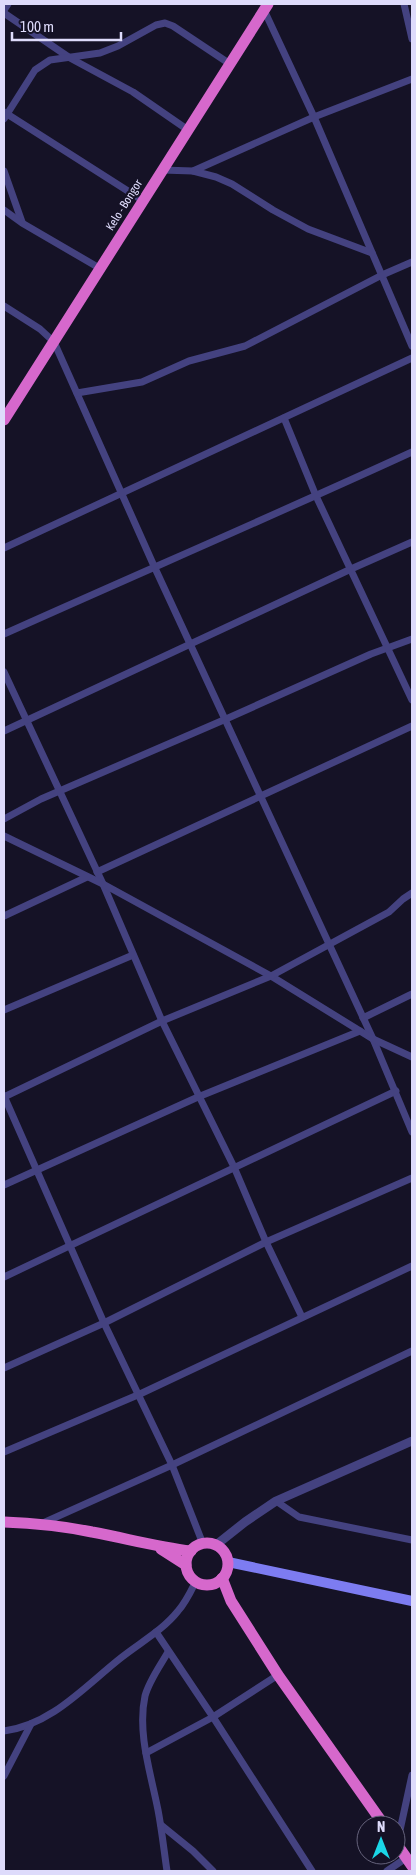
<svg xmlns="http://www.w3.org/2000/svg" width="416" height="1875" viewBox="0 0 416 1875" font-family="'Asap Condensed',sans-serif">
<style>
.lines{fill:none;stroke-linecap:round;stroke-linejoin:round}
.minor{stroke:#444280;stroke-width:7}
.tertiary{stroke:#444280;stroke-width:9}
.secondary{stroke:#7d7cf1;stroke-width:10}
.trunk{stroke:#d668cc;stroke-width:11}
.labels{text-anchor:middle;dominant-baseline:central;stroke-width:4.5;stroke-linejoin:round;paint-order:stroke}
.street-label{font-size:12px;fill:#dedbfb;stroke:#151226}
</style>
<rect width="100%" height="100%" fill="#151226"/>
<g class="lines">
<g class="minor">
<path d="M404,4L412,39"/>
<path d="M4,10L8,4"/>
<path d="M264,10L314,117L412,346"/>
<path d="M4,13L70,58L133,92L188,130"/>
<path d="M4,112L142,200"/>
<path d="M4,119L35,70L50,60L100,53L118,46L156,25L165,23L173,26L230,64"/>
<path d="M162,170L193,171L314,117L412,79"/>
<path d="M4,171L22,222"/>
<path d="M193,171L216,177L232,184L273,210L308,229L372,253"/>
<path d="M4,210L22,223L101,269"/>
<path d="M4,306L40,329L54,342L154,566L373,1039L412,1132"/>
<path d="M77,393L142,382L189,361L245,346L382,275L412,262"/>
<path d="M284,418L316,496L412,700"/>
<path d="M4,548L412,358"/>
<path d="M4,634C140,573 277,514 412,452"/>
<path d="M4,672L103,884L162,1021L234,1167L266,1242L302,1317"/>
<path d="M4,731L351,569L412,542"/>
<path d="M4,819L41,799L226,719L371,654L412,639"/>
<path d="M4,836L103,884L271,976L373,1039L412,1057"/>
<path d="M97,872L412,726"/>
<path d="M4,916L87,877"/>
<path d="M4,1010L133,955"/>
<path d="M363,1018L412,994"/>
<path d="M4,1096L104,1323L172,1465L203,1544"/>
<path d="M4,1097L162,1021L271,976L389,912L403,899L412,893"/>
<path d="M4,1185L198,1097L360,1031"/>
<path d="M4,1277L396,1091"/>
<path d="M4,1368L104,1323L266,1242L412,1178"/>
<path d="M4,1452L140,1394L412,1266"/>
<path d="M276,1501L299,1517L412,1540"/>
<path d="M43,1523L172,1465L412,1351"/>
<path d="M156,1632L213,1717L312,1871"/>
<path d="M4,1731C52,1725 86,1685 122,1657C141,1642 163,1630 178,1611C186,1602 191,1591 196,1581"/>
<path d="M146,1753L213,1717L278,1675"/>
<path d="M4,1776L31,1724"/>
<path d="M161,1825L193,1851L213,1871"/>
<path d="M397,1844L412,1775"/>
<path d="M167,1871C164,1851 162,1831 158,1810C151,1774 137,1733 145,1696C149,1681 160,1666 168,1652"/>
<path d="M387,1871L406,1858"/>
</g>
<path class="tertiary" d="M216,1545L245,1522L276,1501L412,1441"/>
<path class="secondary" d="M228,1562L412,1601"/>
<g class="trunk">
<path d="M4,420L268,4"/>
<path d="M4,1522C33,1523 63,1526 92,1532C125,1538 157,1547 191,1551"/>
<circle cx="207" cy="1564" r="21"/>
<path d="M161,1549L186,1565"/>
<path d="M222,1578L231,1601L278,1675L384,1825"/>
<path d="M396,1843L412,1866"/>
</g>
</g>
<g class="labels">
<g class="street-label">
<text transform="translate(124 205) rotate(-58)">Kelo - Bongor</text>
</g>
</g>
<rect width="416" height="1875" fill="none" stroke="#dedbfb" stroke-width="10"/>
<g transform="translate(381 1840)"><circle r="24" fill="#151226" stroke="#65627b"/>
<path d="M0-4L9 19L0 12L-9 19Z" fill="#1bd6e7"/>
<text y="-8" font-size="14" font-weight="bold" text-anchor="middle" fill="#dedbfb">N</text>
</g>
<path d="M12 32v8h109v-8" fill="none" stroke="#dedbfb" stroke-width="2.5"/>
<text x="20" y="32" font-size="15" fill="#dedbfb" stroke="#151226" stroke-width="4" paint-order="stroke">100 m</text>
</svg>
